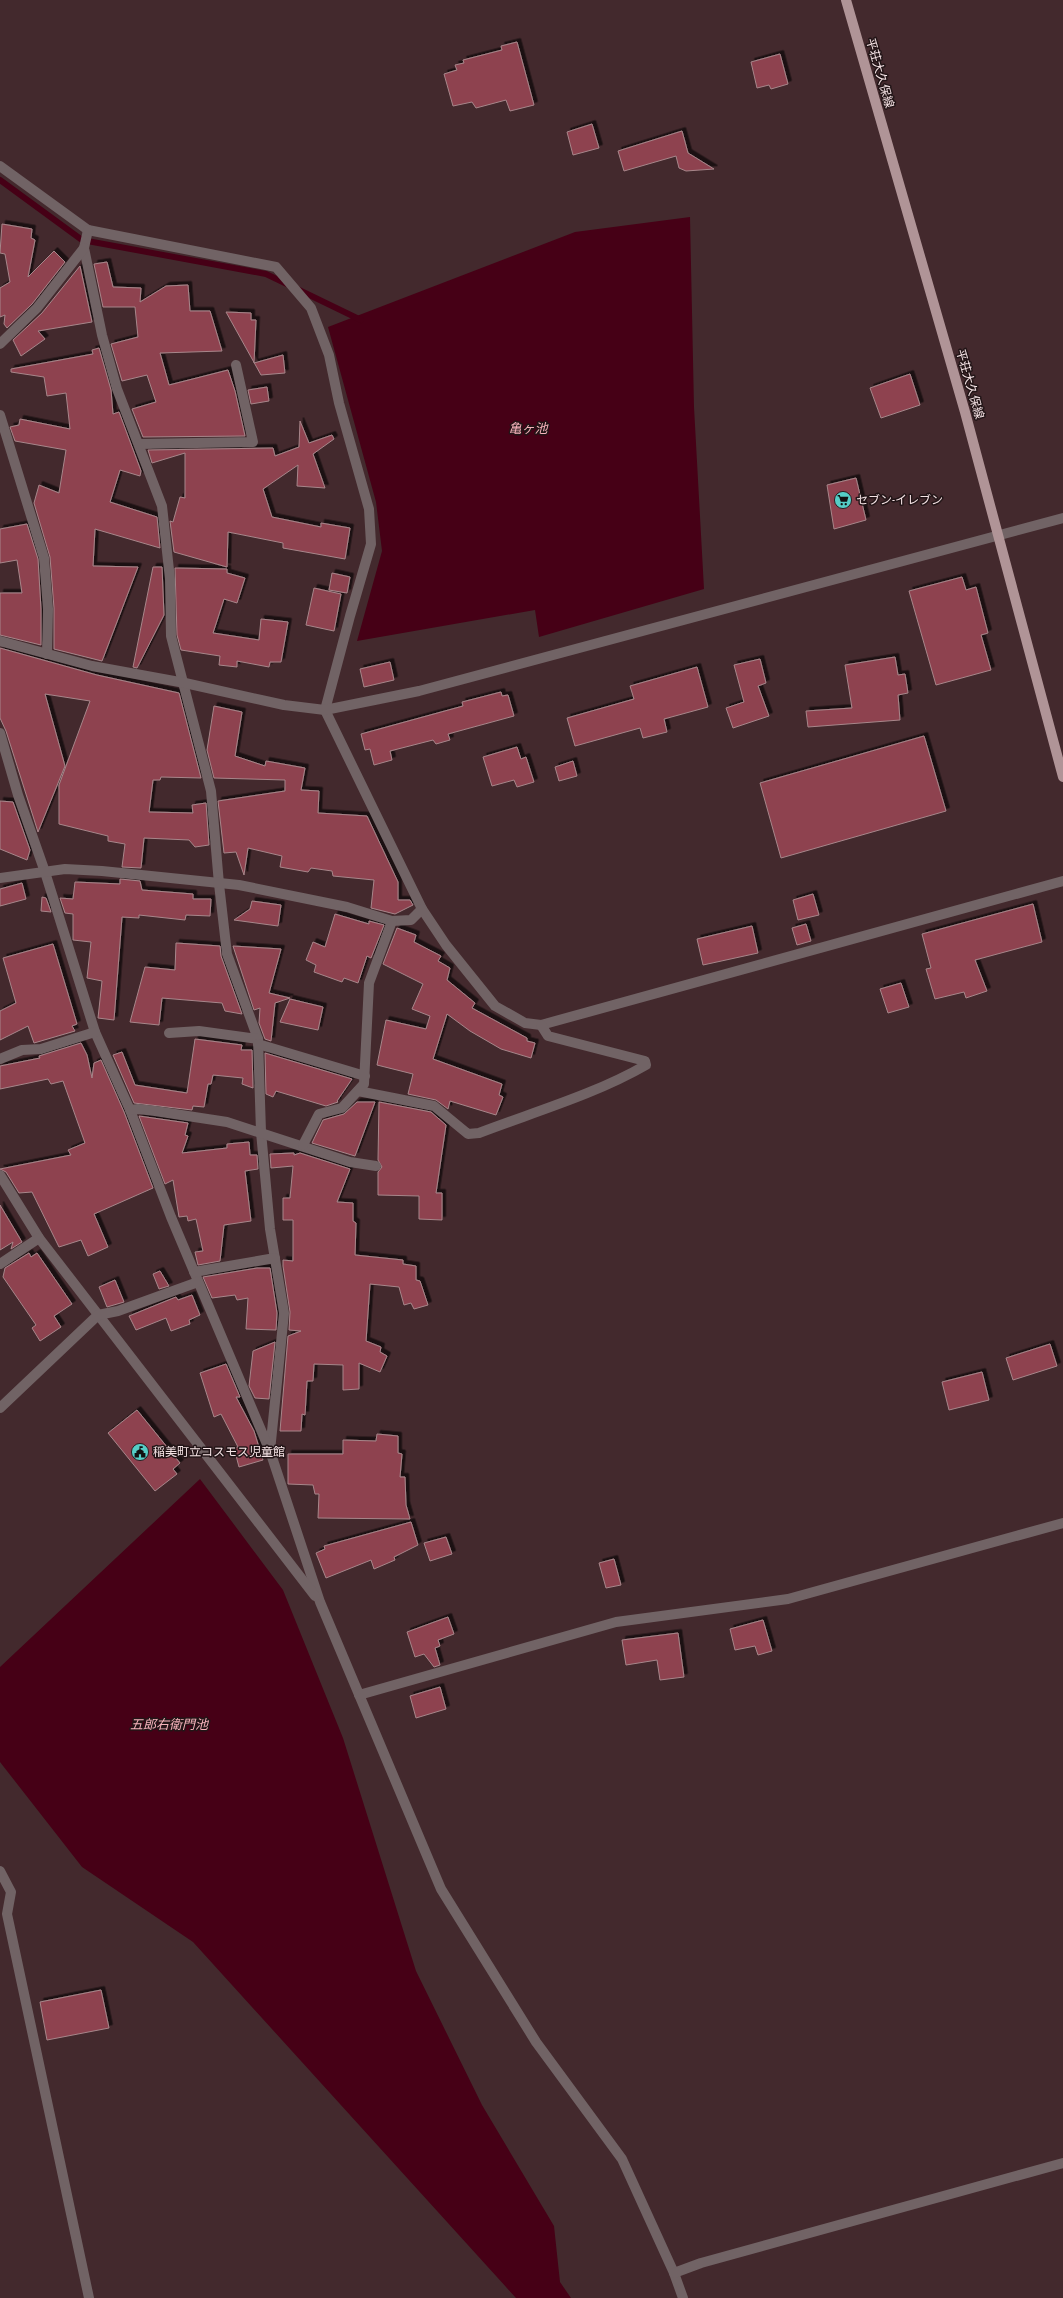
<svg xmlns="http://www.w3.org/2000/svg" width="1063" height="2298" viewBox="0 0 1063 2298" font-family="'Asap Condensed','Noto Sans JP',sans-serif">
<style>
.water{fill:#460016}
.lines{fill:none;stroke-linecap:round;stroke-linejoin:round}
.stream{stroke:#460016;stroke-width:6}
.building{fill:#8e4250;stroke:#a7868a;filter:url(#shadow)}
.minor{stroke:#716365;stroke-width:10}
.major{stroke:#b09497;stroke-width:10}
.labels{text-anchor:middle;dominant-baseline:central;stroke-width:3;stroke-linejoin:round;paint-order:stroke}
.street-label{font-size:12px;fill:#f5e3e5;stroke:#221517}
.poi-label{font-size:12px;fill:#f5e3e5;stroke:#221517;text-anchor:start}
.water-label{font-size:13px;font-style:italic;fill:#f6b2bb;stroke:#221517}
</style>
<defs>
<filter id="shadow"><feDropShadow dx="3.5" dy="-3.5" stdDeviation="0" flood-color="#0009"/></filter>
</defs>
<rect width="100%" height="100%" fill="#43292d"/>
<g class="water">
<path d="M690,217L694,407L704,589L539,637L535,610L357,641L382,551L376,502L328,327L575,232Z"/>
<path d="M200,1479L283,1590L343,1738L416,1971L482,2105L554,2226L560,2282L571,2298H516L193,1942L82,1867L0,1762V1667Z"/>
</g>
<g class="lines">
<g class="stream">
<path d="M0,180L82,240L266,274L289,285"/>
<path d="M297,289L361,320"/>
</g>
</g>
<g class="building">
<path d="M517,42L534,105L510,111L506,100L476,108L472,102L453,106L444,74L457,70L455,65L464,63L463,60L502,50L501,46Z"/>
<path d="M780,54L788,84L771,89L769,85L757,88L751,62Z"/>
<path d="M592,124L599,148L573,155L567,132Z"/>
<path d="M682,131L688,153L714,169L686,171L679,168L676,156L624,171L618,151Z"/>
<path d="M2,224L32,229L31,238L35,240L28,277L54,251L65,262L32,304L7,328L4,324L5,315L0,317V288L10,282L5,254L0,253Z"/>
<path d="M107,262L113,287L141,288L140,302L166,286L188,285L190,311H210L222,351L160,353L169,385L228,370L235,391L245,436L143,437L132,409L156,402L147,375L122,381L111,344L138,337L135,307H103L94,264Z"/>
<path d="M80,266L92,322L38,331L45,339L21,356L13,340L42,313Z"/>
<path d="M226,312L251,313V320H256L254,363L283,355L285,373L261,375Z"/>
<path d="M99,348L111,390L113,414L119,412L141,471L140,476L120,470L110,502L157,517L160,548L95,529L93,566L138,567L102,661L54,649V608L50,557L34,503L39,485L59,493L66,450L15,441L10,427L19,425L20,419L70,429L66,393L47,396L44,377L11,372V369L93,354L92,350Z"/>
<path d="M910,374L920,405L881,418L870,388Z"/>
<path d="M267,387L269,401L251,404L248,390Z"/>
<path d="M300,421L309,443L332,435L334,439L313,454L325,488L297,486L298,465L263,489L272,517L321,527V523L350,528L345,559L283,548V543L228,532L227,567L174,552L170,521L173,522L180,497L185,498V453L152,463L148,450L273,448L275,456L299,447Z"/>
<path d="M856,478L866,520L834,529L827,485Z"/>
<path d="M27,524L38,559L41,609V645L0,635V593H22L17,560L0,563V529Z"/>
<path d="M153,567H162L164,615L137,668L133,667Z"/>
<path d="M175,568L227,569V573L245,578L237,603L224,599L213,633L259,640L261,619L288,622L281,662H270L269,667L237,661V667L219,665L220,656L181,650L177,635Z"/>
<path d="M332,573L350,577L347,593L329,590Z"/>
<path d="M962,577L966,590L976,587L988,633L981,635L991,670L936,685L909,591Z"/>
<path d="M314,588L341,594L334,631L306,625Z"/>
<path d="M0,648L97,675L179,693L201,778L161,777L160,780H153L149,812L193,813L192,805L206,803L209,845L195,847L189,840L144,838L141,868L122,867L125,844L108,841V836L59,824V785L90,701L45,694L65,766L38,832L6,731L0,718Z"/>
<path d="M895,657L898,675L905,674L908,693L898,695L900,720L808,727L806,711L852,708L845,665Z"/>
<path d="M760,659L766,683L758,686L769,716L733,728L726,708L744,702L734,665Z"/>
<path d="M390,662L394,680L364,687L360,669Z"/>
<path d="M697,667L708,707L664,719L667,732L643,738L640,728L575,746L567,718L634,699L630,686Z"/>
<path d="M501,692L502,696L508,695L514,716L448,734L450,740L436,744L433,740L390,751L392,760L374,765L370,749L365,750L361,734L463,706L462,702Z"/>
<path d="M214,706L242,712L235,756L265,766L266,761L305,768L301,790L319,791L318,813L367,816L398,882V900H410L413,905L395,914L371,908L374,880L333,876L332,871L311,868L308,872L280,867L282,856L248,848L244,875L236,852L224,853L218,801L285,791V780L214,778L207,750Z"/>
<path d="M924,736L946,811L781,858L760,783Z"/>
<path d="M517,747L521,759L526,757L534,782L517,787L514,780L492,786L483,757Z"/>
<path d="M573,761L577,776L559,781L555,767Z"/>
<path d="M0,801L13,802L30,850L27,860L0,849Z"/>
<path d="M120,879L140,881L142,890L193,894V899H211L210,916L186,915L185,920L139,915V918L122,917L114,1020L98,1018L102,981L87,978L91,942L73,940V914L65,913L60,898L73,899L75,882L120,884Z"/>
<path d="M22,883L26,899L0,906V889Z"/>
<path d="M813,894L819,915L798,920L793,900Z"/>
<path d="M42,897L46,898L51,912L41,911Z"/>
<path d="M252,901L281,905L278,926L234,920L250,909Z"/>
<path d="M1033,904L1042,942L975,960L987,991L966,998L964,992L935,999L926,969L931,968L922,934Z"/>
<path d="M335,914L369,924V921L384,925L371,958L367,956L358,983L344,978L342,982L314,972L316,965L306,960L313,942L325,947Z"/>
<path d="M806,924L811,941L797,945L792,928Z"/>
<path d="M752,926L758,953L703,965L697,939Z"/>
<path d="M397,928L416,935L414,942L441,956L438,961L450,968L447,980L475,1003L472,1008L527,1038V1041L535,1043L531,1058L501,1049L470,1031L447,1014L433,1059L502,1084L499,1095L503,1097L496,1115L450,1101L448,1109L436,1100L408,1094L413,1074L377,1065L386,1020L426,1029L430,1016L412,1009L423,984L383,964Z"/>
<path d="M176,943L220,946L221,956L242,1014L225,1011L222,1003L162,998L159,1025L130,1022L145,967L175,970Z"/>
<path d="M53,944L77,1024L72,1026L75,1031L34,1043L28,1026L0,1040V1011L16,1003L3,958Z"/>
<path d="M233,946L281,949L269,993L290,998L275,1003L271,1041L265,1039L259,1023L260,1008L254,1010Z"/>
<path d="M901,983L909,1007L888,1013L880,989Z"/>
<path d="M290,999L323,1007L318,1030L280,1022Z"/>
<path d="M195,1039L242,1045L241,1050H252L253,1088L242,1084L243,1078L213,1075L211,1084H208L204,1107L193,1106L192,1110L134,1103L113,1055L122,1052L135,1085L187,1093Z"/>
<path d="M81,1043L87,1055L92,1078L94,1063L101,1060L124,1112L153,1188L94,1214L108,1247L88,1256L81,1240L59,1247L32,1192L19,1193L6,1172L0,1169L71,1155L68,1150L85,1143L63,1081L51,1084L48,1079L0,1089V1066L40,1058L39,1056Z"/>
<path d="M265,1053L352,1079L337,1101L338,1102L326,1106L276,1091L273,1097L266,1094Z"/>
<path d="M357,1102H375L355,1156L312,1143L323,1120L344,1114Z"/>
<path d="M379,1102L431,1112L446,1125L436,1193H442V1220L419,1219V1196L378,1195V1172L382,1167L378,1160Z"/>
<path d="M139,1116L188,1123L185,1135L188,1136L182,1153L227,1148V1144L249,1142L250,1155H257L258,1169L245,1171L251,1221L224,1225L220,1261L198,1265L195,1252L203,1251L196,1219L188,1221L187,1216L179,1217L173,1180L165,1184Z"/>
<path d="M294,1153V1155L300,1153L350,1169L337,1202L353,1203V1221L356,1223L355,1255L403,1260V1264L416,1266V1280L420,1281L428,1305L414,1309L411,1303L404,1305L399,1287L370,1284L366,1341L381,1347L380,1352L387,1356L380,1372L359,1363V1389L343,1390V1365L314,1364L313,1381H307L305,1415L302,1414L301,1431H280L288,1336L301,1331L289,1330L290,1312L283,1266V1260L293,1261V1220H283V1198H290L293,1166L271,1168L270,1154Z"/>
<path d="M0,1205L22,1242L11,1249L13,1242L0,1250Z"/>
<path d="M29,1253L31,1257L37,1253L72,1304L54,1316L61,1327L40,1341L32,1328L36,1325L3,1277L5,1268Z"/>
<path d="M257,1268H270L277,1313L276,1330L246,1329L248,1298L237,1300L235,1295L212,1298L203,1277Z"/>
<path d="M160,1271L169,1286L159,1289L153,1274Z"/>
<path d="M115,1280L124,1302L107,1307L99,1287Z"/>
<path d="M192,1295L200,1315L189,1320L190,1324L171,1331L166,1318L136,1330L129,1316L176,1297L178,1300Z"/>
<path d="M275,1342L269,1399L255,1398L249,1386L253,1351Z"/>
<path d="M1050,1344L1057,1366L1013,1380L1006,1358Z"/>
<path d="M226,1364L240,1397H236L254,1431L263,1460L239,1467L234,1448L238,1447L221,1414L214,1417L200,1373Z"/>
<path d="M982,1372L989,1400L949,1410L942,1382Z"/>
<path d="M137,1410L180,1463L173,1469L177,1474L155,1491L108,1433Z"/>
<path d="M377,1434L398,1436V1453L402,1454L400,1477H405L406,1505L410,1519L318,1518L319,1494H315L313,1485L288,1484V1454H343V1440L376,1441Z"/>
<path d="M411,1522L418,1545L394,1557L395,1560L374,1569L371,1560L326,1578L316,1553L325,1549L324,1546Z"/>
<path d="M446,1537L452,1554L430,1561L424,1543Z"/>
<path d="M614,1559L621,1585L606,1588L599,1563Z"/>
<path d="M448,1617L454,1634L438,1640L440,1646L435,1648L440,1665L434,1667L424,1654L415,1657L407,1632Z"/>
<path d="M763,1620L772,1651L758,1655L755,1646L735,1650L730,1629Z"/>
<path d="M678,1633L684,1677L660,1680L657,1660L626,1665L622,1640Z"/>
<path d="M440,1687L446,1709L416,1718L410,1696Z"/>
<path d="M101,1990L109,2028L47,2040L40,2002Z"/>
</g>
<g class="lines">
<g class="minor">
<path d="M0,166L88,230L276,267L311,308L329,355L339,403L369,509L371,544L350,616L325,710L422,909L446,945L495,1006L525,1023L541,1025L1063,881"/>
<path d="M88,230L84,248L102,335L117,389L162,506L170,579L171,636L211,791L219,884L227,954L258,1039L261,1132L270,1229L284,1313L270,1451L320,1602L441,1889L536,2042L622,2159L674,2273L683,2298"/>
<path d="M0,344L37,308L84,248"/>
<path d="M0,415L44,558L48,609L47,654"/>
<path d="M139,444L253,442L236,365"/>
<path d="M0,641L92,666L185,683L284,705L325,710L419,691L1063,518"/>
<path d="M0,733L18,795L45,872L95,1032L130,1110L171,1217L269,1449"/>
<path d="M0,878L65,869L102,871L239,885L347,907L392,921L411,920L422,909"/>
<path d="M169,1033L199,1031L258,1039"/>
<path d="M258,1044L365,1076"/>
<path d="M0,1059L22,1050L41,1049L95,1032"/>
<path d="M358,1091L434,1106L468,1134L479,1133C534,1112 596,1094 646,1065L645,1061L548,1036L541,1025"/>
<path d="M130,1110L138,1109L155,1111L227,1122L350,1162L376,1166"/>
<path d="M303,1145L319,1114L342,1108L364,1084L369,983L392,921"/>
<path d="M0,1175L39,1238L315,1596"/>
<path d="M0,1264L39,1238"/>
<path d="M194,1272L275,1258"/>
<path d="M0,1408L98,1315L118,1311L198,1282"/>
<path d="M359,1695L616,1622L788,1599L1063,1523"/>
<path d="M0,1871L11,1892L7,1914L89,2298"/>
<path d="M674,2273L701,2263L1063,2163"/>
</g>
<path class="major" d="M846,0L965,412L1063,777"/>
</g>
<defs>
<g id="supermarket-disc" transform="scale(0.9)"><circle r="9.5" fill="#55cdc6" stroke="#221517"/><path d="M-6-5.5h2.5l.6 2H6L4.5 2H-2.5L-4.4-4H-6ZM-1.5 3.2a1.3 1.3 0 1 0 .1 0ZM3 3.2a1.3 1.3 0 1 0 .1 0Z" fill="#111"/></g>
<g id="civic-disc" transform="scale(0.9)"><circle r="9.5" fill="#55cdc6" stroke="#221517"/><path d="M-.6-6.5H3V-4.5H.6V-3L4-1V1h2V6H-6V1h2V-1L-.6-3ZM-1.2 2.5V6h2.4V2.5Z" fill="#111"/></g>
</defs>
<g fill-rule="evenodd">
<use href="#supermarket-disc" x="843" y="500"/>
<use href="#civic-disc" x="140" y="1452"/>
</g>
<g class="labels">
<g class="street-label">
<text transform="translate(880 73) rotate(74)">平荘大久保線</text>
<text transform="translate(970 384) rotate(74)">平荘大久保線</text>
</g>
<g class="poi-label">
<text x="856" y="500">セブン-イレブン</text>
<text x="153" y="1452">稲美町立コスモス児童館</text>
</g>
<g class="water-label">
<text x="528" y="428">亀ヶ池</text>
<text x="169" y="1724">五郎右衛門池</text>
</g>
</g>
</svg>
